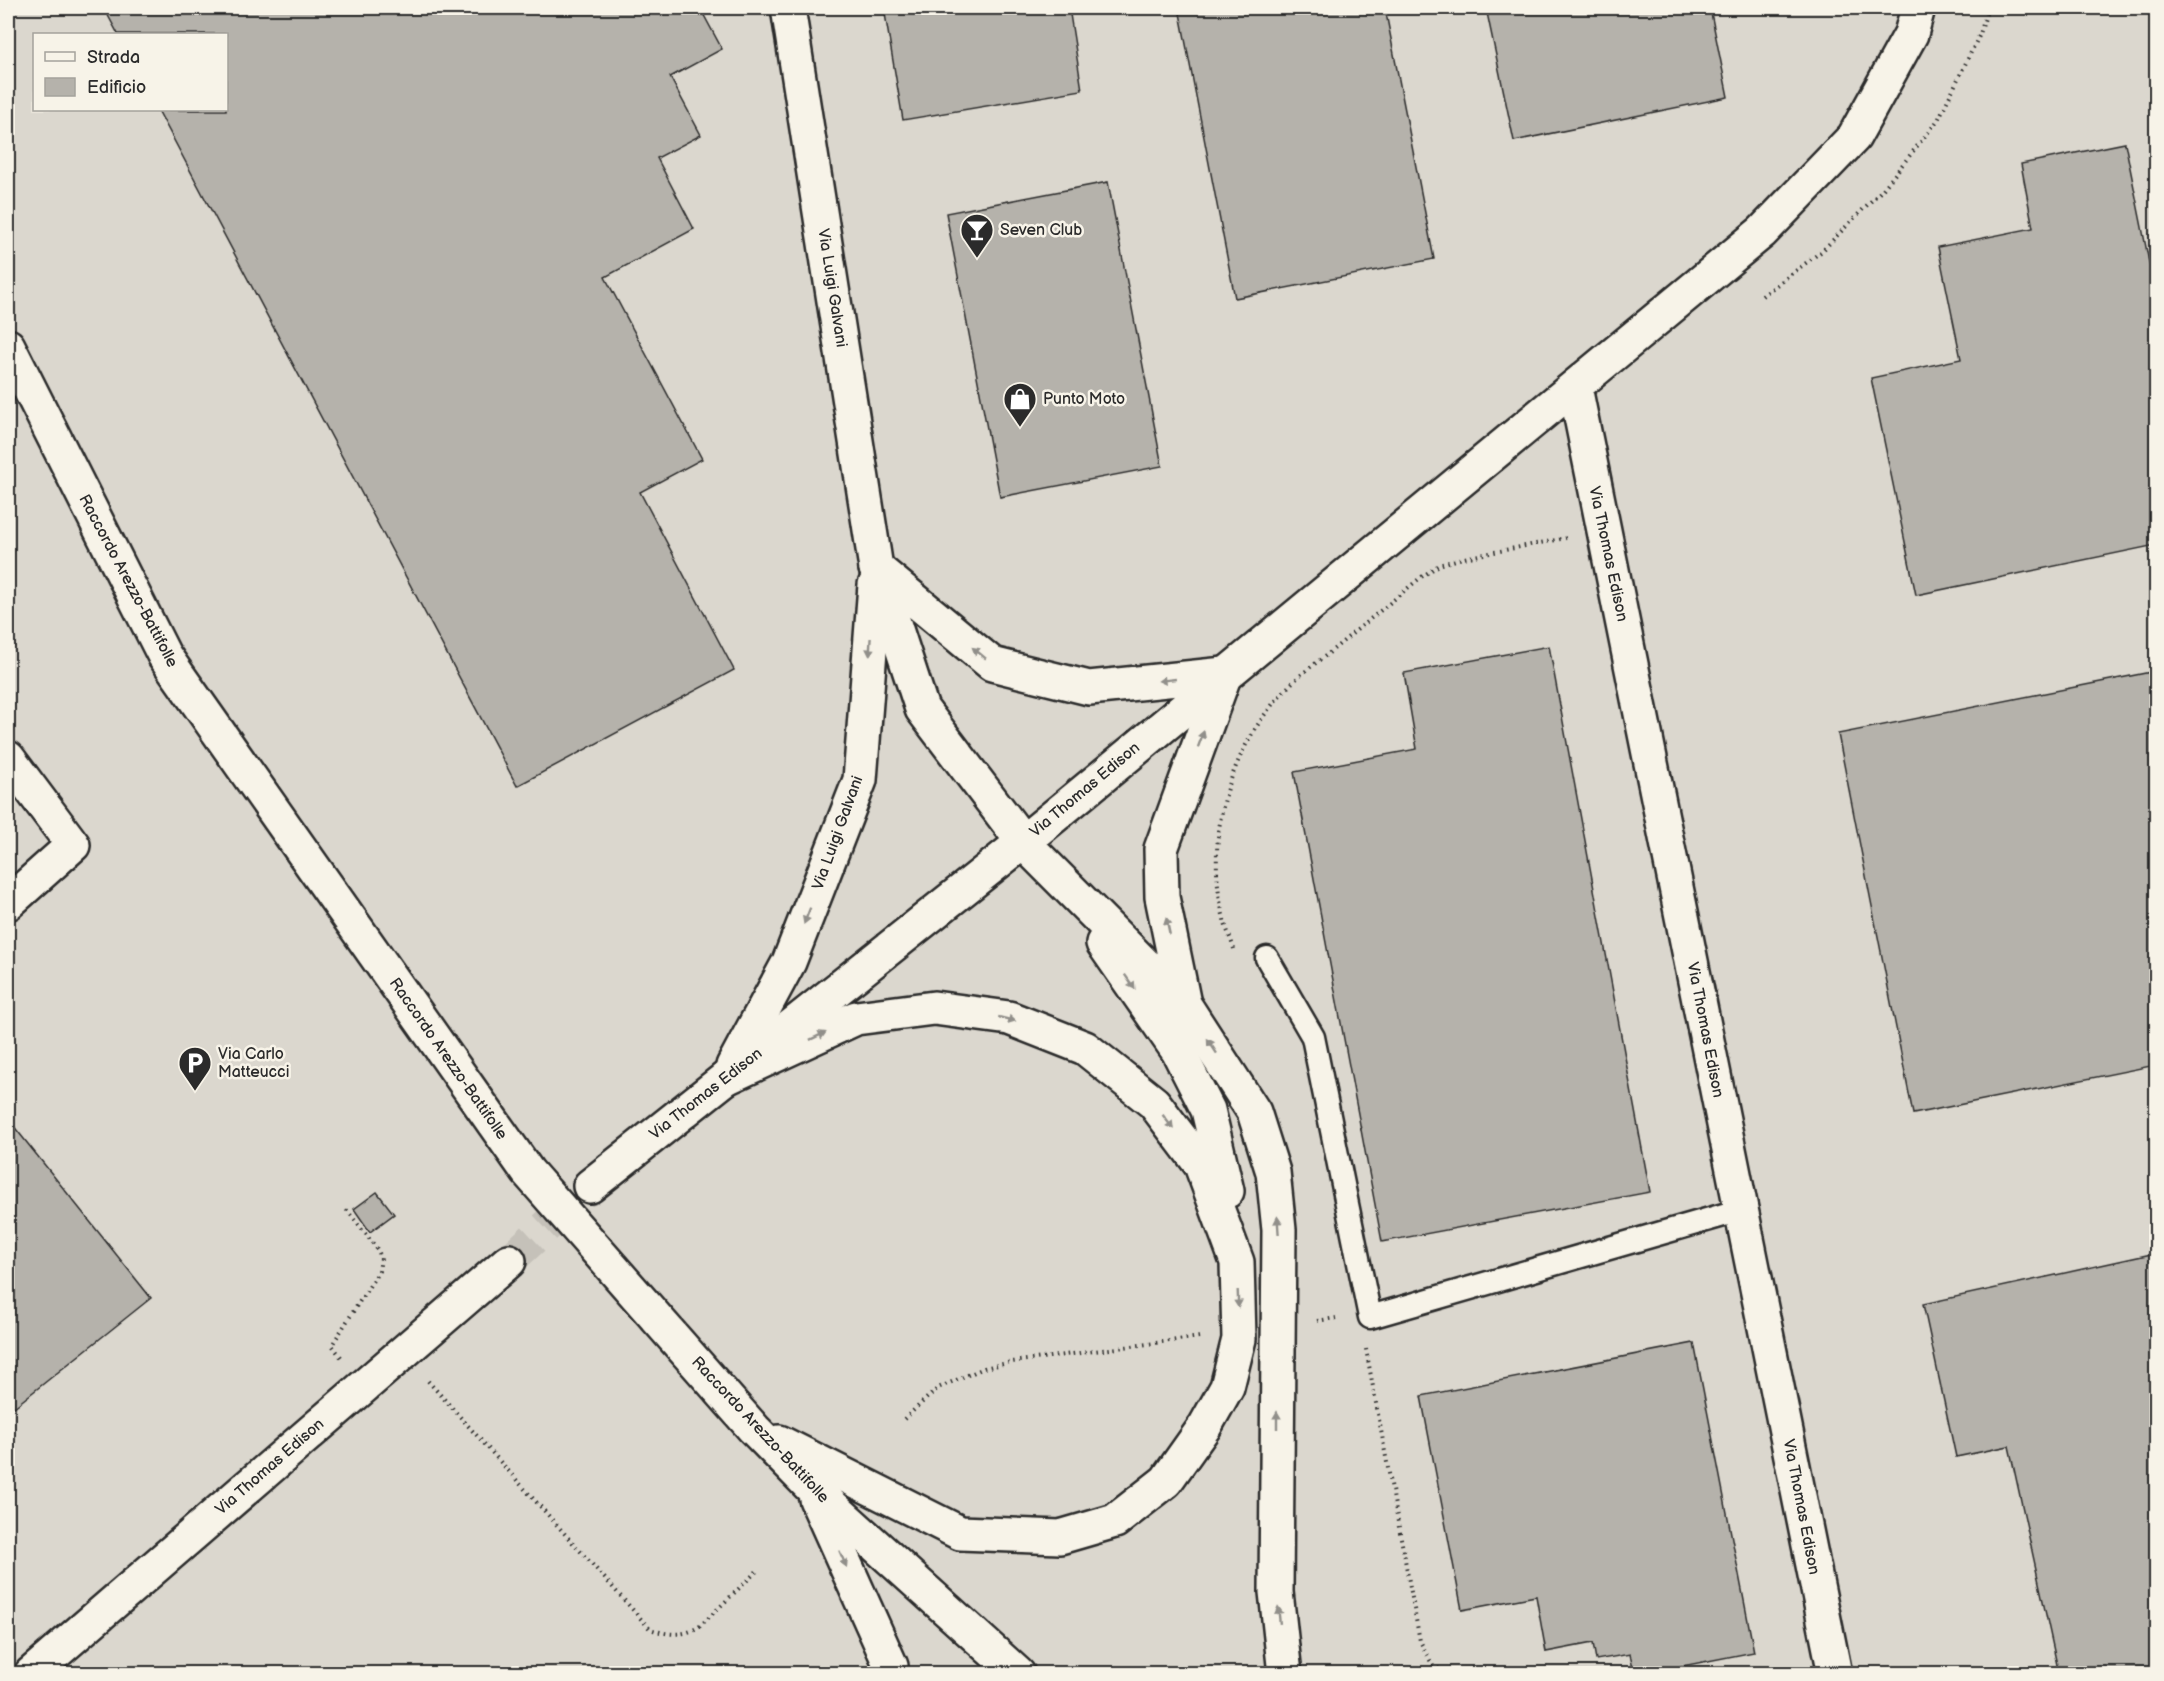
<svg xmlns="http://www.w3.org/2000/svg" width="2164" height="1681" viewBox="0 0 2164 1681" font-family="'Balsamiq Sans',sans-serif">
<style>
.built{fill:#dbd7ce;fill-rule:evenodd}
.building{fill:#b5b2ab;stroke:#2b2b2b;stroke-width:1.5}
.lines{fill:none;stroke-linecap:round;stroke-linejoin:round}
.tertiary-tunnel{stroke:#c5c1b9;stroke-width:33;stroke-dasharray:33 16;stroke-linecap:butt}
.service-casing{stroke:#2b2b2b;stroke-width:27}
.minor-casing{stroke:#2b2b2b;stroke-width:38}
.tertiary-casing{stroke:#2b2b2b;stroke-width:38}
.primary-casing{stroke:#2b2b2b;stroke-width:38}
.path{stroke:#2b2b2b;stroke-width:4;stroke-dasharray:1.5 4.5;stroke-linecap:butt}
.service{stroke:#f7f3e8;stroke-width:22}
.minor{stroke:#f7f3e8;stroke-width:33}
.tertiary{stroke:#f7f3e8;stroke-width:33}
.primary{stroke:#f7f3e8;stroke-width:33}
.oneway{fill:#918f8a}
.labels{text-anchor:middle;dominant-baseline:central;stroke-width:5;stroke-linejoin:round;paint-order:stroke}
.poi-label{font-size:16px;fill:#2b2b2b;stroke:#f7f3e8;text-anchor:start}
.street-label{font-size:16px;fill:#2b2b2b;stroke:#f7f3e8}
</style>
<rect width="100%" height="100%" fill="#ebe7dd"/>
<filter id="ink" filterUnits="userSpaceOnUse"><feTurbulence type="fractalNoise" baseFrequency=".0167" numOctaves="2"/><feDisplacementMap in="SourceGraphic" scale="12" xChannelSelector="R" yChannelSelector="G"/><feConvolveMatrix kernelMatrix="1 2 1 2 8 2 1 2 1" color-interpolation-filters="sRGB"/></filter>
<g filter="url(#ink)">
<path class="built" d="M8,8H2156V1673H8ZM34,34H226V110H34Z"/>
<g class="building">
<path d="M104,8H700L722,49L670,77L701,135L657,158L694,229L605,277L702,459L640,492L734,670L517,786L158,110H226V34H118Z"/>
<path d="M884,8H1069L1082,90L903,120Z"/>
<path d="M1179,8H1385L1434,259L1235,298Z"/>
<path d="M1486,8H1710L1728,97L1514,141Z"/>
<path d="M2125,143L2156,297V545L1916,595L1871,378L1961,359L1938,247L2033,228L2021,164Z"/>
<path d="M1108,182L1162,466L1000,497L946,213Z"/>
<path d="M1549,646L1650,1192L1382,1242L1294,772L1417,749L1404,673Z"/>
<path d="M2156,671V1065L1913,1114L1838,734Z"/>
<path d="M8,1119L151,1298L8,1412Z"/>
<path d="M377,1192L394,1214L370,1232L354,1209Z"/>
<path d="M2156,1253V1674H2059L2009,1446L1956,1457L1923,1304Z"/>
<path d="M1694,1343L1754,1652L1642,1674H1634L1630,1654L1596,1660L1593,1643L1546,1652L1536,1596L1462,1610L1421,1396Z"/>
</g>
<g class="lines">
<path class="tertiary-tunnel" d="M509,1261L590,1186"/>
<g class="service-casing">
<path id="service" d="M1267,958L1313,1037L1370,1317L1741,1210"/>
</g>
<g class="minor-casing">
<g id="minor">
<path d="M1575,387L1835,1674"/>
<path d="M876,568L992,664L1089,688L1225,674"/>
<path d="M8,758L73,845L8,903"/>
<path d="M1023,842L1762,232L1854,137L1911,34L1918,8"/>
</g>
</g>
<g class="tertiary-casing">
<g id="tertiary">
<path d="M733,1066L789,962L860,780L875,585"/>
<path d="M590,1186L1023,842L922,709L876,568L788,8"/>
<path d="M31,1674L509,1261"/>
</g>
</g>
<g class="primary-casing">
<g id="primary">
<path d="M8,346L164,655L528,1172L754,1429L810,1486L1018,1674"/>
<path d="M1023,842L1184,1004L1254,1112L1273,1172L1279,1230L1276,1592L1285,1674"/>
<path d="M1103,943L1178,1051L1208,1110L1227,1191"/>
<path d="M1184,1004L1162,897L1161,849L1225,674"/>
<path d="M726,1078L856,1018L934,1008L1009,1018L1085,1048L1154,1103L1201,1165L1237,1262L1239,1339L1227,1387L1205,1426L1166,1481L1115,1521L1060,1537L960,1533L779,1442"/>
<path d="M816,1499L891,1666V1674"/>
</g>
</g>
<g class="path">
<path d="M1762,296L1822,251L1883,189L1938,120L1980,34L1988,8"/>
<path d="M1234,949C1231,939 1226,929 1224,919C1203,838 1229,748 1287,688C1299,675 1315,664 1329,653C1359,628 1390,603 1420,578L1439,565L1459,559L1566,538"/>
<path d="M1317,1321L1336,1318"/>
<path d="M1366,1349L1420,1641L1433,1666L1451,1674"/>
<path d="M341,1357L332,1345L379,1271L381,1258L378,1250L346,1209"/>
<path d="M428,1381L650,1629C668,1635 684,1637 700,1626L758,1570"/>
<path d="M904,1419L938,1388L984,1368L1012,1362L1200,1337"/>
</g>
<use href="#service" class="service"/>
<use href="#minor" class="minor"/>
<use href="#tertiary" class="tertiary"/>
<use href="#primary" class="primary"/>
</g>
<defs><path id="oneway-solid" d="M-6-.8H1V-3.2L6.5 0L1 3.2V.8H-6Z" transform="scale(1.5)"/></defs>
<g class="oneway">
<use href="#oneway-solid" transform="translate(870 647) rotate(94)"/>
<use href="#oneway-solid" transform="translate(979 653) rotate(-141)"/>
<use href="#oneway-solid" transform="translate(1167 680) rotate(174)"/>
<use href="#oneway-solid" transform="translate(1201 739) rotate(-70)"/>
<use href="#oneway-solid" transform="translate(807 916) rotate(111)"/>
<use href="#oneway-solid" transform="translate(1168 926) rotate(-102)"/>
<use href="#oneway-solid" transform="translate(1130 982) rotate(55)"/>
<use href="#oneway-solid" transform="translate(1007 1019) rotate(13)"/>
<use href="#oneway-solid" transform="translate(818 1036) rotate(-25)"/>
<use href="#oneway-solid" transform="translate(1212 1046) rotate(-123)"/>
<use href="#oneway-solid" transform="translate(1168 1122) rotate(53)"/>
<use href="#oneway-solid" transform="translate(1278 1225) rotate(-94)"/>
<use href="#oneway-solid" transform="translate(1238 1299) rotate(88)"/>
<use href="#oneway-solid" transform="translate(1277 1420) rotate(-90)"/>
<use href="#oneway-solid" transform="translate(843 1559) rotate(66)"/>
<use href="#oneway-solid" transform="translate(1279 1615) rotate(-96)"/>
</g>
</g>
<defs>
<g id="bar-pin" transform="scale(1.725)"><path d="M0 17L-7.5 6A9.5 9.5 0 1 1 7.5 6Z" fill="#2b2b2b" stroke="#f7f3e8"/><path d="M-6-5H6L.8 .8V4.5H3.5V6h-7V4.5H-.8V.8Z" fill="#fff"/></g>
<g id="shop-pin" transform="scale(1.725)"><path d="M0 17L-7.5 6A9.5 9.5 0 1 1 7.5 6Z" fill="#2b2b2b" stroke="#f7f3e8"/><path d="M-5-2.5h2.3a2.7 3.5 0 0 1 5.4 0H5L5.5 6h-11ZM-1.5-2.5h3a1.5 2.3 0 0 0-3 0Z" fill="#fff"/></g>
<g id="parking-pin" transform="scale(1.725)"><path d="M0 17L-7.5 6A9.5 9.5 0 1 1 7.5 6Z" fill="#2b2b2b" stroke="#f7f3e8"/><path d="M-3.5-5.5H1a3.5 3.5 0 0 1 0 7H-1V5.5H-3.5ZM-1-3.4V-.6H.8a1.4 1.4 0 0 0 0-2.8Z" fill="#fff"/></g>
</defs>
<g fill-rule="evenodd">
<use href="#bar-pin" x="977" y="230"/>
<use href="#shop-pin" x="1020" y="399"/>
<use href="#parking-pin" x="195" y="1063"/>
</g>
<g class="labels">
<g class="poi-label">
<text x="1000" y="230">Seven Club</text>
<text x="1043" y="399">Punto Moto</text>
<text x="218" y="1054">Via Carlo<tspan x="218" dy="18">Matteucci</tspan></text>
</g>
<g class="street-label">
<text transform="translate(832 288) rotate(81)">Via Luigi Galvani</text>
<text transform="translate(1608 554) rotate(78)">Via Thomas Edison</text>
<text transform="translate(128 581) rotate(62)">Raccordo Arezzo-Battifolle</text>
<text transform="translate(1085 790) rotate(-40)">Via Thomas Edison</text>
<text transform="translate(838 833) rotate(-70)">Via Luigi Galvani</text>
<text transform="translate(1705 1030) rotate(79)">Via Thomas Edison</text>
<text transform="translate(448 1059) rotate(55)">Raccordo Arezzo-Battifolle</text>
<text transform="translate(706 1094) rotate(-38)">Via Thomas Edison</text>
<text transform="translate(760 1430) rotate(47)">Raccordo Arezzo-Battifolle</text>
<text transform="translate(270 1467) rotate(-41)">Via Thomas Edison</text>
<text transform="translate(1801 1507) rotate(79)">Via Thomas Edison</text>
</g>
</g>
<rect width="2164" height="1681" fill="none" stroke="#f7f3e8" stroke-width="30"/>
<rect x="15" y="15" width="2134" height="1651" fill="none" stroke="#2b2b2b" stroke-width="2" filter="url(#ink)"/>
<rect x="33" y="33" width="195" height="78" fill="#f7f3e8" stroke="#a5a39c" stroke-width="1.5"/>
<rect x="45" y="52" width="30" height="9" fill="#f7f3e8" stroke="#a5a39c" stroke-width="1.5"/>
<text x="87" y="63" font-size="18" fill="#2b2b2b">Strada</text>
<rect x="45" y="78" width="30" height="18" fill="#b5b2ab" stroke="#a5a39c" stroke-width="1.5"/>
<text x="87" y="93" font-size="18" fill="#2b2b2b">Edificio</text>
</svg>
